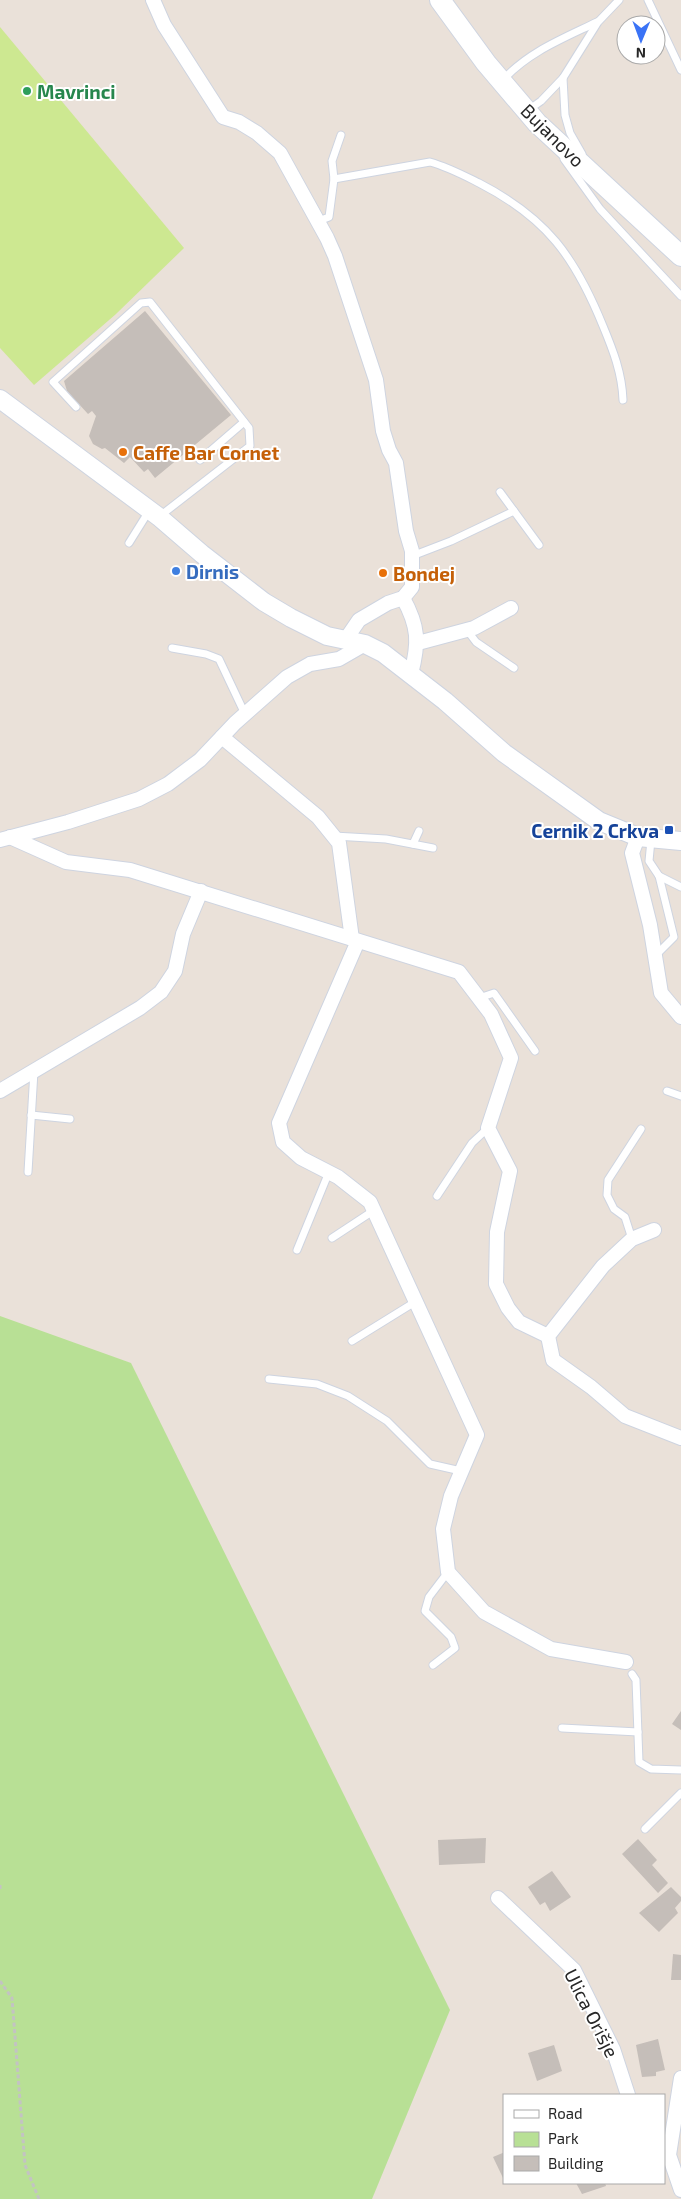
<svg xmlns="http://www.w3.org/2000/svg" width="681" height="2199" viewBox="0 0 681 2199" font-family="'Exo 2',sans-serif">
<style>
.green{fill:#b8e095}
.pitch{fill:#cde891}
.building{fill:#c5beb9}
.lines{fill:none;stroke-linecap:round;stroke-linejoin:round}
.service-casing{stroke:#ced4e0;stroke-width:9}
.minor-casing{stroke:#ced4e0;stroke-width:16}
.tertiary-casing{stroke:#ced4e0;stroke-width:20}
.secondary-casing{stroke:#ced4e0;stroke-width:22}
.path{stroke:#c3c3c3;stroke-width:3;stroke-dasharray:4 2.5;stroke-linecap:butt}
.service{stroke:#fff;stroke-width:7}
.minor{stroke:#fff;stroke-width:14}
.tertiary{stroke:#fff;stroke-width:18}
.secondary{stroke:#fff;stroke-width:20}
.leisure-dot{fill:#2e9e5b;stroke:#fff;stroke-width:2}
.food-dot{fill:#e8710a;stroke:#fff;stroke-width:2}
.shop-dot{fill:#3f7fe0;stroke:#fff;stroke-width:2}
.transit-dot{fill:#1a4fb4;stroke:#fff;stroke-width:2}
.labels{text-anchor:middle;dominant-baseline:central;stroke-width:4;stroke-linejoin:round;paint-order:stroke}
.leisure-label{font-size:19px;font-weight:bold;fill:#27864d;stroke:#fff;text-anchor:start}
.street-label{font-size:19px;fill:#272727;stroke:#fff}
.food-label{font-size:19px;font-weight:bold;fill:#c56008;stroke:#fff;text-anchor:start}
.shop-label{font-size:19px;font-weight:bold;fill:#366cbe;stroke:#fff;text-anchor:start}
.transit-label{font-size:19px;font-weight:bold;fill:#164399;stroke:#fff;text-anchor:end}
</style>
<rect width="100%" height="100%" fill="#eae1d9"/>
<path class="green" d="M0,1316L131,1363L450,2010L372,2199H0Z"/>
<path class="pitch" d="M0,27L184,248L116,314L34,385L0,348Z"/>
<g class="building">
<path d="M145,311L231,415L155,478L148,469L144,472L130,457L124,463L105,448L102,449L93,444L89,436L96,416L92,411L88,414L67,391L64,381Z"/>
<path d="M681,1711V1730L672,1724Z"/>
<path d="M486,1838L485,1863L439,1865L438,1840Z"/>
<path d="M638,1839L657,1860L652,1865L668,1883L658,1893L622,1854Z"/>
<path d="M552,1871L571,1897L550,1911L545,1902L540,1905L528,1887Z"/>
<path d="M671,1887L681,1897V1901L675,1908L678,1913L659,1932L639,1913Z"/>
<path d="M673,1954L681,1955V1980H671Z"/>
<path d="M658,2039L665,2070L656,2072V2076L642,2077L636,2045Z"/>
<path d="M554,2045L562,2071L537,2081L528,2053Z"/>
<path d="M505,2152V2178H503L493,2157Z"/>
<path d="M576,2183H605L606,2186L582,2194Z"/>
</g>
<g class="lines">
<g class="service-casing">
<g id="service">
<path d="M648,0L681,70"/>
<path d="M503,80C528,52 564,38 597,22"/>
<path d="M527,111L541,101L563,78"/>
<path d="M582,154L570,133L565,115L563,78L598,22L619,0"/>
<path d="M564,159L600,209L681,296"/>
<path d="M334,179L430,162C448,167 463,175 479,183C547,218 575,257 603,326C613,350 622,373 623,400"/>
<path d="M316,222L329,217L334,179L332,161L341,135"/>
<path d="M76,407L53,382L141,303L150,302L249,428L250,446L160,516"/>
<path d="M200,460L244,422"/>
<path d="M500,492L539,545"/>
<path d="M129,543L149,511"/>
<path d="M412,556L451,541L514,511"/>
<path d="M467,630L476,642L514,668"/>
<path d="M172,648L206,654L219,659L245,714"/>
<path d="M334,836L386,839L433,848"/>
<path d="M651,840L649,861L659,876L674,937L656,955"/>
<path d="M413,844L419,831"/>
<path d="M659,876L681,887"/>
<path d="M479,998L494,993L535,1051"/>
<path d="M667,1091L681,1096"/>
<path d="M31,1115L70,1119"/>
<path d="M28,1172L34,1071"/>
<path d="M437,1196L472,1143L488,1128"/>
<path d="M332,1238L373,1211"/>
<path d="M632,1239L625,1217L614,1209L607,1195L608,1180L641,1129"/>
<path d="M297,1250L329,1172"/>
<path d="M352,1341L415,1302"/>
<path d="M269,1379L317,1384L348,1396L387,1421L430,1464L461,1471"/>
<path d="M433,1665L455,1648L451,1637L425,1611L429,1597L448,1572"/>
<path d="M632,1674L636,1680L639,1762L651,1769L681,1770"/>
<path d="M562,1728L638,1732"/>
<path d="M645,1829L681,1793"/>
</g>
</g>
<g class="minor-casing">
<g id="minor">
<path d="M153,0L164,25L223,117L239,122L257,133L280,153L327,238L335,256L376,380L383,431L389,450L396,463L406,531L412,551V587L403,598L388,603L359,620L346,639"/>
<path d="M403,598C419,627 419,643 411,674"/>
<path d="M418,643L474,628L511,608"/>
<path d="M222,737L318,817L339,843L352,939"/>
<path d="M10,837L66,862L130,870L459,972L491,1014L511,1058L488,1128L510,1171L497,1232L496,1284L508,1308L519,1322L548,1336"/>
<path d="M638,837L632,853L650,925L661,993L681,1017"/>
<path d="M0,840L68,822L139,799L168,784L200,760L235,723L287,677L310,664L339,659L365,644"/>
<path d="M358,941L279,1123L283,1142L301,1158L338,1177L370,1202L477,1435L451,1496L443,1529L448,1572L484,1612L551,1649L626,1662"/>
<path d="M0,1091L140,1008L161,992L175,971L183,934L201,891"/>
<path d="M654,1230L632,1239L603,1266L548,1336L553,1360L591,1387L625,1416L681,1438"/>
<path d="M498,1898L574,1970L613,2049L628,2095"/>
<path d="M681,2078L669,2155L681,2190"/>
</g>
</g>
<g class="tertiary-casing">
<path id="tertiary" d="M0,399L159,517L202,554L264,602L291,618L327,636L365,644L383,653L445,701L504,753L599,821L638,837L681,841"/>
</g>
<g class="secondary-casing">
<path id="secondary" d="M440,0L486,63L537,123L681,256"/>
</g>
<g class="path">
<path d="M0,1885V1890"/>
<path d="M0,1981L12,1998L25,2165L39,2199"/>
</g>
<use href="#service" class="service"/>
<use href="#minor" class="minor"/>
<use href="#tertiary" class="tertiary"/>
<use href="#secondary" class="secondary"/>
</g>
<circle class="leisure-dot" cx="27" cy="91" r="5"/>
<g class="food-dot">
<circle cx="123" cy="452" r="5"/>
<circle cx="383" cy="573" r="5"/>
</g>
<circle class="shop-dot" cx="176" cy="571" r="5"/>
<rect class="transit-dot" x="664" y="825" width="10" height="10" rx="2.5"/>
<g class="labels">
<g class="leisure-label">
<text x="37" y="91">Mavrinci</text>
</g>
<g class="street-label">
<text transform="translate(553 135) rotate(45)">Bujanovo</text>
<text transform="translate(592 2013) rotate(63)">Ulica Orišje</text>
</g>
<g class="food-label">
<text x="133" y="452">Caffe Bar Cornet</text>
<text x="393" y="573">Bondej</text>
</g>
<g class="shop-label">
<text x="186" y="571">Dirnis</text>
</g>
<g class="transit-label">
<text x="659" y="830">Cernik 2 Crkva</text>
</g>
</g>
<rect x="503" y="2094" width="162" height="90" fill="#ffffff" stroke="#a9a9a9"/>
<rect x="514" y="2110" width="25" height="8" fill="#ffffff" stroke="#a9a9a9"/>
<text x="548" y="2119" font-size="15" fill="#272727">Road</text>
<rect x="514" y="2132" width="25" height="15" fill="#b8e095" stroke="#a9a9a9"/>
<text x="548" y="2144" font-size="15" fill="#272727">Park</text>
<rect x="514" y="2156" width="25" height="15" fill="#c5beb9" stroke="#a9a9a9"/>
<text x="548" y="2169" font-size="15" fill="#272727">Building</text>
<g transform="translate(641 40) rotate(181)"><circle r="24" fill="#ffffff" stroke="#a9a9a9"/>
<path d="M0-4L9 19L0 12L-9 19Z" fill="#3a73f6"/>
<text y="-8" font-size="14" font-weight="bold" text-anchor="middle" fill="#272727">N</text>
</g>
</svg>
